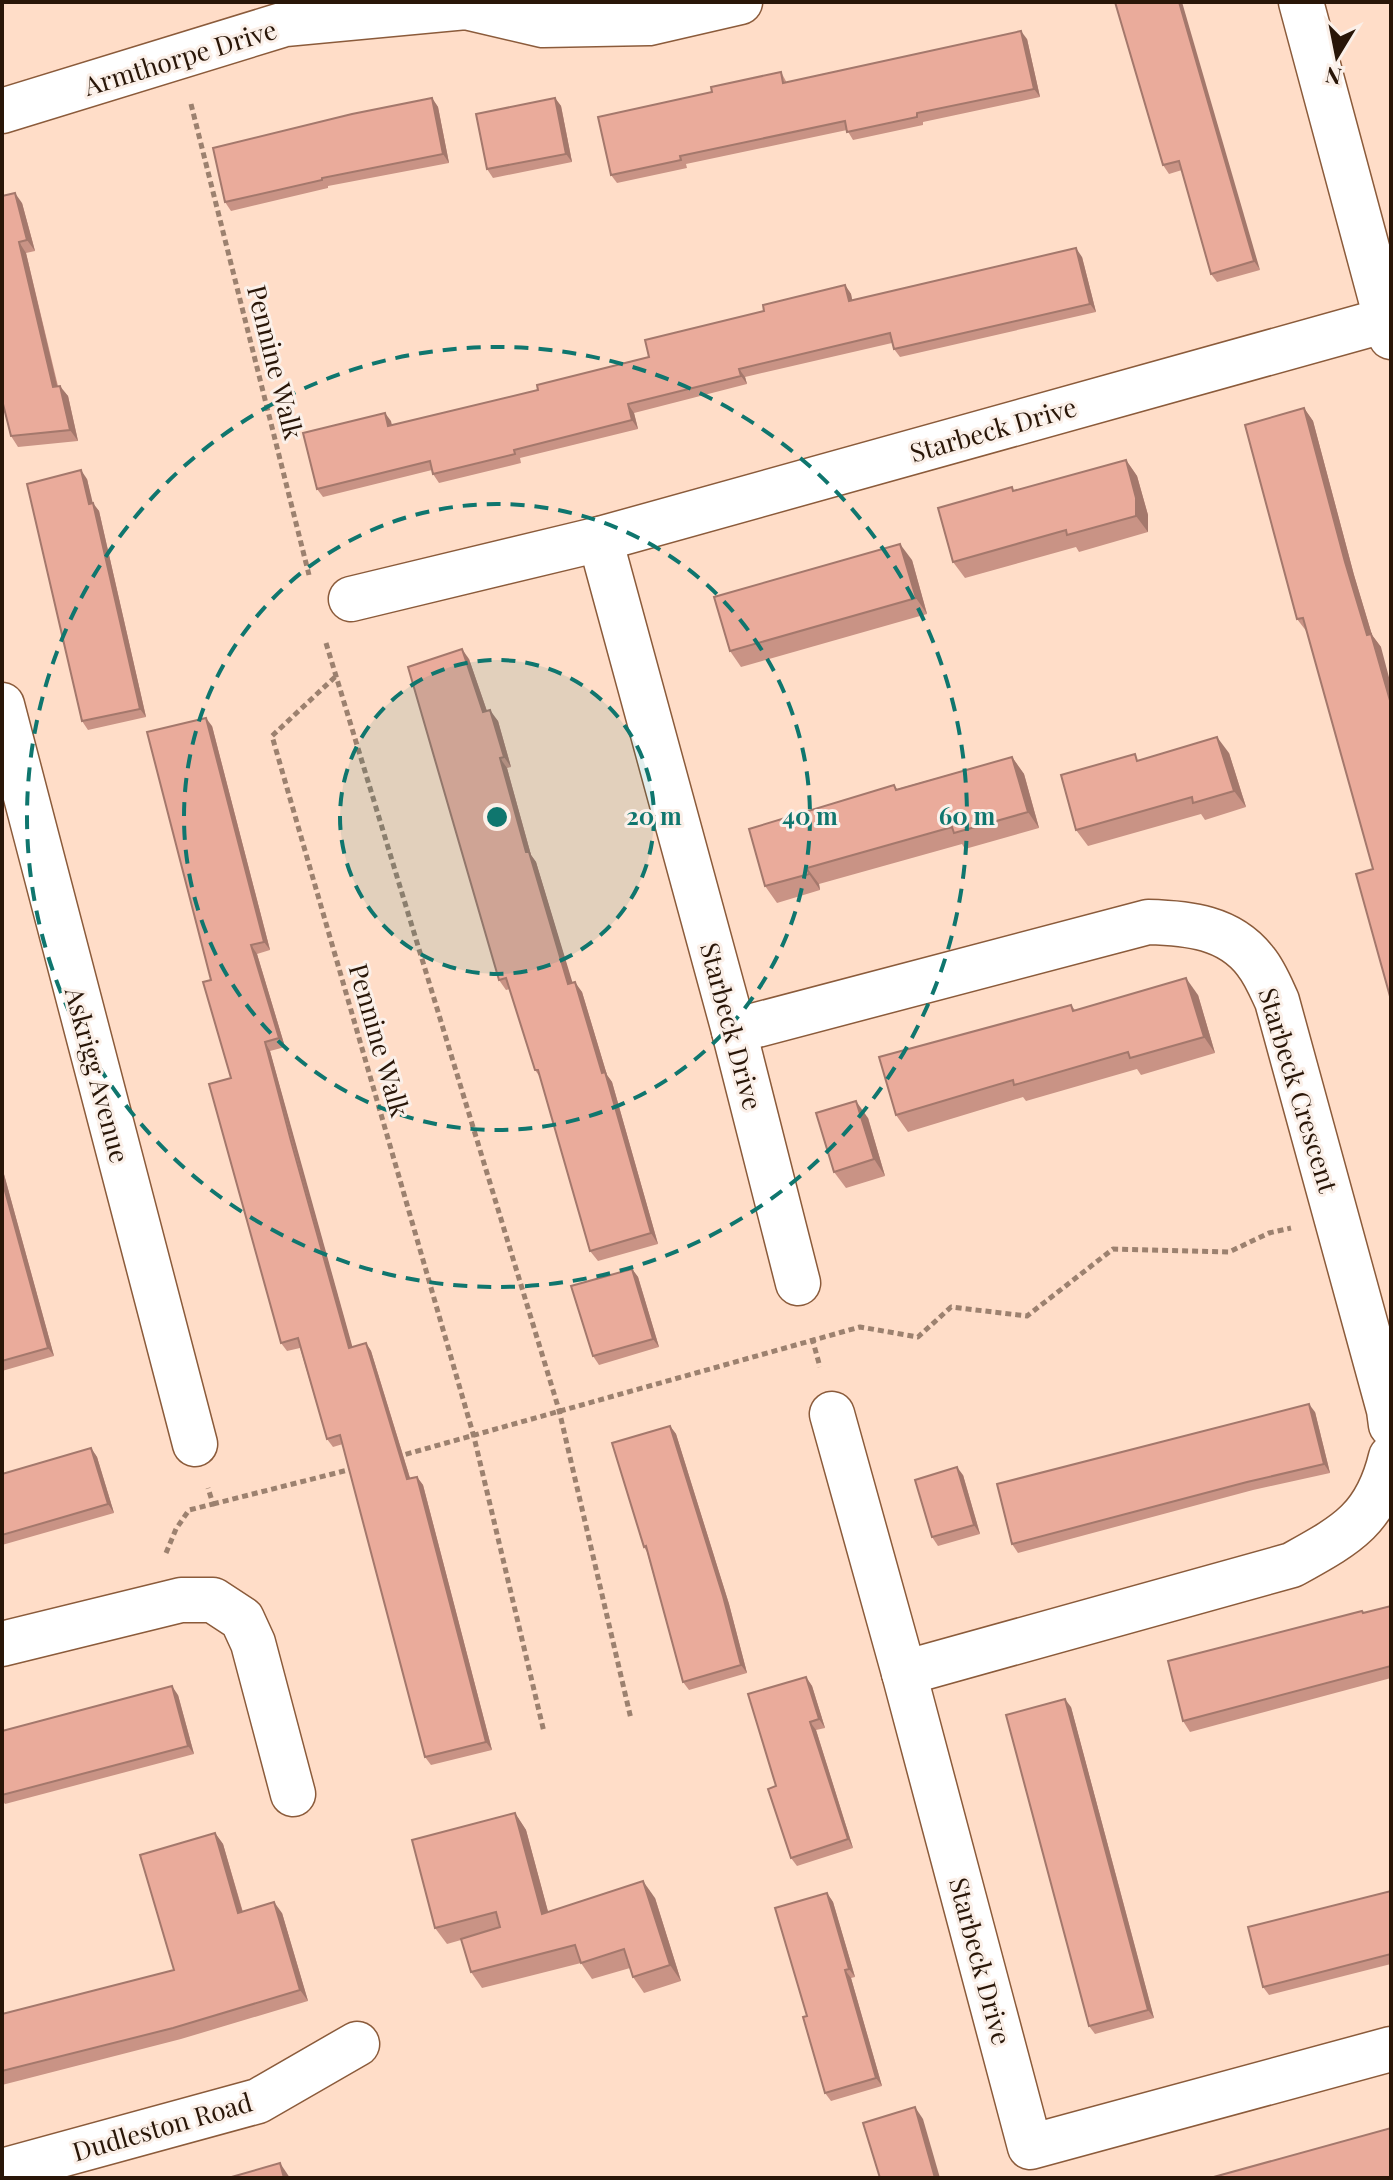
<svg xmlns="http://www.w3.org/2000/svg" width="1393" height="2180" viewBox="0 0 1393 2180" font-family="'Playfair Display',serif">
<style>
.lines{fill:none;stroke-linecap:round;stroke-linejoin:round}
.street-casing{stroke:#8b5b3b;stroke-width:47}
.path{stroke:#9c816f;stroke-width:5;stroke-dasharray:6 4;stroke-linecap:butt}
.street{stroke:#fff;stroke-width:44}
.wall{fill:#c99385}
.shaded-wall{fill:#a4786c}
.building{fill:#eaab9b;stroke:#a4786c;stroke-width:2}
.ring{fill:none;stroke:#0f766e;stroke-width:4;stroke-dasharray:14 10}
.labels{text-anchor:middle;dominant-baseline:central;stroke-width:6;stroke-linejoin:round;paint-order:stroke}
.street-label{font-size:26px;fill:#291608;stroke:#fbf0e9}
.centre{fill:#0f766e;stroke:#fbf0e9;stroke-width:4}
.ring-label{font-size:24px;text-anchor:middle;font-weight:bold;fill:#0f766e;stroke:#fbf0e9;stroke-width:6;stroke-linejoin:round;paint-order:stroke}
</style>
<rect width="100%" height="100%" fill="#ffddc8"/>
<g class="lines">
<g class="street-casing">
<g id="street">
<path d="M1301,2L1391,337"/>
<path d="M2,111L285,24L466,7L543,25L649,23L740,2"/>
<path d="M600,539L734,1031L798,1283"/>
<path d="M351,599L600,539L1386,320"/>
<path d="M2,705L195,1444"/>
<path d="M734,1031L1148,922C1188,923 1230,927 1256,962C1265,973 1271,988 1277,1001L1389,1410L1391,1425"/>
<path d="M832,1414L904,1673L1030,2147L1391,2049"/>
<path d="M2,1644L181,1600H213L242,1619L253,1643L293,1794"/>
<path d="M904,1673L1292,1565C1346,1535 1376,1520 1391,1457"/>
<path d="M2,2171L258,2101L357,2044"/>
</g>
</g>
<g class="path">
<path d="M191,104L309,575"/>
<path d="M326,643L559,1410L631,1719"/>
<path d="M335,677L272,736L474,1437L544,1732"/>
<path d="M812,1338L820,1367"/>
<path d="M396,1457L860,1327L918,1337L951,1307L1027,1316L1113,1249L1229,1252L1269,1233L1291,1228"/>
<path d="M213,1504L356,1468"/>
<path d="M166,1553L176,1529L189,1510L213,1504L208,1488"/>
</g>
<use href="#street" class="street"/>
</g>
<g class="wall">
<path d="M1115,2L1260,270L1217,282L1211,274L1182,170L1169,174L1163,165Z"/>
<path d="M1027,39L1040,97L923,122V125L853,140L847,130L686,164L687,168L617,183L611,175L712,92L781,72L787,83Z"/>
<path d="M432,98L438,107L449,163L328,186V188L231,211L225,202Z"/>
<path d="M555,98L561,106L572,162L493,178L487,169Z"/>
<path d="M22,203L35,251L26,253L58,386L68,396L78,441L18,447L11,436L2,400Z"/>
<path d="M1082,257L1096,312L900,357L894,349L892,343L745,377L747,384L634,413L638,429L520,458L521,463L439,483L433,474L432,470L323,497L317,489L385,413L392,425L538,390L649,357L764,311L845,285L851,294L852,300Z"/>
<path d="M1304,408L1313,421L1354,575L1372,635L1381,647L1373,869L1307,632L1297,619Z"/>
<path d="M1126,460L1137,476L1148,515V532L1079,552L1076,547L965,578L953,562L1012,487L1014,491Z"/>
<path d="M87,479L92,503L99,511L146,717L88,730L82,721Z"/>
<path d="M912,560L927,614L741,667L730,651Z"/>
<path d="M469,659L487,711L498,721L511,767L507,768L531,855L536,862L572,983L582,992L607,1075L612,1082L658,1244L598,1261L590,1251L540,1077L535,1070L510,989L506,990L499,980Z"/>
<path d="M212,726L270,950L257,954L285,1047L270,1051L297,1150L352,1347L366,1343L371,1351L410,1478L417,1477L423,1485L492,1750L431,1765L425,1757L343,1444L333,1447L327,1439L300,1348L287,1351L281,1343L231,1078L211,980Z"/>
<path d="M1229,753L1246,807L1205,820L1201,814L1088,846L1076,830L1139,760Z"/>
<path d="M1012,757L1024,774L1039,828L965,849L962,844L819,884L820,890L777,903L765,886L894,785L897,789Z"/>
<path d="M1198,995L1215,1053L1141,1075L1137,1069L1026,1101L1023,1097L908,1132L896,1115L1071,1005L1075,1010Z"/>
<path d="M868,1118L885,1176L846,1188L834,1172Z"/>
<path d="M2,1167L54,1356L2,1371Z"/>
<path d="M632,1269L638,1277L659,1347L599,1365L593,1356Z"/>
<path d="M1315,1412L1330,1473L1253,1490L1018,1553L1012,1544Z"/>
<path d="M670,1426L676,1434L729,1604L747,1673L689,1690L683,1682L647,1552L644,1547Z"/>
<path d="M91,1448L97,1457L114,1513L2,1545V1474Z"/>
<path d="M963,1475L980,1534L938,1546L932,1537Z"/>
<path d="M1391,1606V1678L1190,1732L1183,1721L1364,1613Z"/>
<path d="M806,1677L812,1686L825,1728L816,1730L853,1848L797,1866L791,1858L776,1786Z"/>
<path d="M178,1695L194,1754L5,1804L2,1800V1731Z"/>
<path d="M1071,1707L1154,2018L1095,2034L1089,2026Z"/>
<path d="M515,1813L526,1830L548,1912L655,1898L681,1981L644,1993L633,1977L630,1968L592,1979L581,1963L482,1988L471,1972L461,1940L447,1944L435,1928Z"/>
<path d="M215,1833L223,1844L243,1912L282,1913L308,2001L181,2039L2,2085V2014L174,1970Z"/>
<path d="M1391,1891V1964L1269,1995L1263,1987Z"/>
<path d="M827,1893L833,1902L855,1977L851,1978L882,2086L831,2101L825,2093L807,2016Z"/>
</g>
<g class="shaded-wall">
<path d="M1179,2H1182L1260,270L1254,261Z"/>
<path d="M1021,31L1027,39L1040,97L1034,89Z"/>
<path d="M432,98L438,107L449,163L443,154Z"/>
<path d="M555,98L561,106L572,162L566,154Z"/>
<path d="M15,193L22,203L35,251L27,240Z"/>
<path d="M19,242L26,253L60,398L53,387Z"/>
<path d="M1076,248L1082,257L1096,312L1090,304Z"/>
<path d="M845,285L851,294L854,309L849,301Z"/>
<path d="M739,369L745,377L747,384L741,376Z"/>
<path d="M60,386L68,396L78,441L70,430Z"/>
<path d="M628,404L634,413L638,429L632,420Z"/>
<path d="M1304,408L1313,421L1354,575L1372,635L1381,647L1391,685V704L1367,635L1345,562Z"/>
<path d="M385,413L391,421L394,434L388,426Z"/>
<path d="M1126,460L1137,476L1148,515V532L1136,516Z"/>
<path d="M81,470L87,479L95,512L89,504Z"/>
<path d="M93,503L99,511L146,717L140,709Z"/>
<path d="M900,544L912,560L927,614L916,598Z"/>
<path d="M462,649L469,659L491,723L483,712Z"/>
<path d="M490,710L498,721L511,767L504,757Z"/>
<path d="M206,718L212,726L270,950L264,942Z"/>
<path d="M1217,737L1229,753L1246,807L1234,791Z"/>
<path d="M1012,757L1024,774L1039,828L1028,812Z"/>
<path d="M500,758L507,768L531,855L536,862L576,994L568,984L526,852Z"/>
<path d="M807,868L819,884L820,890L809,874Z"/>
<path d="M251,945L257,954L285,1047L279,1038Z"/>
<path d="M1186,978L1198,995L1215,1053L1204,1037Z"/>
<path d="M575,982L582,992L607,1075L612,1082L658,1244L651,1233Z"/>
<path d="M265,1042L270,1051L355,1356L349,1348Z"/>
<path d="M856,1101L868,1118L885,1176L874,1159Z"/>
<path d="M2,1167L54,1356L48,1348L2,1180Z"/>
<path d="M632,1269L638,1277L659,1347L653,1339Z"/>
<path d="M366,1343L371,1351L413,1488L407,1479Z"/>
<path d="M1309,1404L1315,1412L1330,1473L1324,1464Z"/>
<path d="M670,1426L676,1434L729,1604L747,1673L741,1665Z"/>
<path d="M91,1448L97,1457L114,1513L108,1504Z"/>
<path d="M957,1467L963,1475L980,1534L974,1525Z"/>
<path d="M417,1477L423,1485L492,1750L486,1742Z"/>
<path d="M806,1677L812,1686L825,1728L819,1719Z"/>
<path d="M172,1686L178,1695L194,1754L188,1746Z"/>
<path d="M1065,1699L1071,1707L1154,2018L1148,2010Z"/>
<path d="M810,1722L816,1730L853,1848L848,1839Z"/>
<path d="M515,1813L526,1830L553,1930L542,1914Z"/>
<path d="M215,1833L223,1844L246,1924L238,1913Z"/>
<path d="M643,1881L655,1898L681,1981L670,1965Z"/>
<path d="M827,1893L833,1902L855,1977L849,1969Z"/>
<path d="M274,1902L282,1913L308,2001L300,1990Z"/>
<path d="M845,1970L851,1978L882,2086L876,2078Z"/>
<path d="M915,2107L923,2119L940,2178H935Z"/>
<path d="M280,2163L290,2178H284Z"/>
</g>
<g class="building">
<path d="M1115,2H1179L1254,261L1211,274L1179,161L1163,165Z"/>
<path d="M1021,31L1034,89L917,113V117L847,132L845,121L680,156L681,160L611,175L598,117L712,92L711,87L781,72L783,83Z"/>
<path d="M432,98L443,154L322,178V180L225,202L213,148L352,114Z"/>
<path d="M555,98L566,154L487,169L476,114Z"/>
<path d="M15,193L27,240L19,242L53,387L60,386L70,430L11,436L2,400V196Z"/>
<path d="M1076,248L1090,304L894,349L890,333L739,369L741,376L628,404L632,420L514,450L515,454L433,474L430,461L317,489L303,433L385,413L388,426L538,390L537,385L649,357L645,340L764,311L763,305L845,285L849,301Z"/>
<path d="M1304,408L1345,562L1367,635L1371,634L1391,704V1000L1356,874L1373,869L1303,618L1297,619L1245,425Z"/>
<path d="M1126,460L1136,498V516L1067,535L1066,530L953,562L938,508L1012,487L1013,491Z"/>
<path d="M81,470L89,504L93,503L140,709L82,721L27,484Z"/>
<path d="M900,544L916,598L730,651L714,597Z"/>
<path d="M462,649L483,712L490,710L504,757L500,758L526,852H529L568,984L575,982L602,1073L605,1072L651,1233L590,1251L538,1070H535L506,978L499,980L408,667Z"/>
<path d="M206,718L264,942L251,945L279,1038L265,1042L291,1141L349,1348L366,1343L407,1479L417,1477L486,1742L425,1757L340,1435L327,1439L298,1338L281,1343L209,1084L231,1078L203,982L211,980L147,732Z"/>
<path d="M1217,737L1234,791L1193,803L1192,797L1076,830L1061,775L1135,754L1137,761Z"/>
<path d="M1012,757L1028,812L954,833L952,827L807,868L809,874L765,886L749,829L894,785L896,790Z"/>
<path d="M1186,978L1204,1037L1130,1058L1128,1052L1014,1085L1013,1080L896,1115L879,1057L1071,1005L1073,1011Z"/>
<path d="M856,1101L874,1159L834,1172L816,1113Z"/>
<path d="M2,1180L48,1348L2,1361Z"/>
<path d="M632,1269L653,1339L593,1356L571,1286Z"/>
<path d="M1309,1404L1324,1464L1247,1482L1012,1544L997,1484Z"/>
<path d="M670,1426L723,1596L741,1665L683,1682L646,1546L644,1547L612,1443Z"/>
<path d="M91,1448L108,1504L2,1535V1474Z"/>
<path d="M957,1467L974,1525L932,1537L915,1480Z"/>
<path d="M1391,1606V1666L1183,1721L1168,1661L1362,1611L1363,1613Z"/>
<path d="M806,1677L819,1719L810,1722L848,1839L791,1858L768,1789L776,1786L748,1694Z"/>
<path d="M172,1686L188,1746L2,1795V1731Z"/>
<path d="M1065,1699L1148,2010L1089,2026L1006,1715Z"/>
<path d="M515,1813L542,1914L643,1881L670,1965L633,1977L624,1949L581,1963L575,1945L471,1972L461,1939L500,1927L496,1912L435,1928L412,1840Z"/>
<path d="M215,1833L238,1913L274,1902L300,1990L173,2028L2,2071V2014L174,1970L140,1855Z"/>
<path d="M1391,1891V1954L1263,1987L1248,1927Z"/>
<path d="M827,1893L849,1969L845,1970L876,2078L825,2093L803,2017L807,2016L775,1908Z"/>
<path d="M915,2107L935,2178H880L863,2123Z"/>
<path d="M1391,2128V2178H1210Z"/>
<path d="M280,2163L284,2178H228Z"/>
</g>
<circle cx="497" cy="817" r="157" fill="#0f766e" fill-opacity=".12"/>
<g class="ring">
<circle cx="497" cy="817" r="157"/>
<circle cx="497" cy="817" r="313"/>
<circle cx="497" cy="817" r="470"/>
</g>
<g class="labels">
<g class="street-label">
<text transform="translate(180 57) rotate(-17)">Armthorpe Drive</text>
<text transform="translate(276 362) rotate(76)">Pennine Walk</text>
<text transform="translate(993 429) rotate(-16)">Starbeck Drive</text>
<text transform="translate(732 1026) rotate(75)">Starbeck Drive</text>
<text transform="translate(380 1040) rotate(74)">Pennine Walk</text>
<text transform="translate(98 1075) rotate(75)">Askrigg Avenue</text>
<text transform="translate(1299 1090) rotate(73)">Starbeck Crescent</text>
<text transform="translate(981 1961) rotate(75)">Starbeck Drive</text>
<text transform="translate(162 2126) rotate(-16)">Dudleston Road</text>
</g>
</g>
<circle cx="497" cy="817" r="12" class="centre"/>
<g class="ring-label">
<text x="654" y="825">20 m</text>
<text x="810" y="825">40 m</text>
<text x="967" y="825">60 m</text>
</g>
<rect width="1393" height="2180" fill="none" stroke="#291608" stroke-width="8"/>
<g transform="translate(1337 56) rotate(190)" stroke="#fbf0e9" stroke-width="6" paint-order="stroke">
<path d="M0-6L14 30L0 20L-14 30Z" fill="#291608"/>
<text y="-12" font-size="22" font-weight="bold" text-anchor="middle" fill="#291608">N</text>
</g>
</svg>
